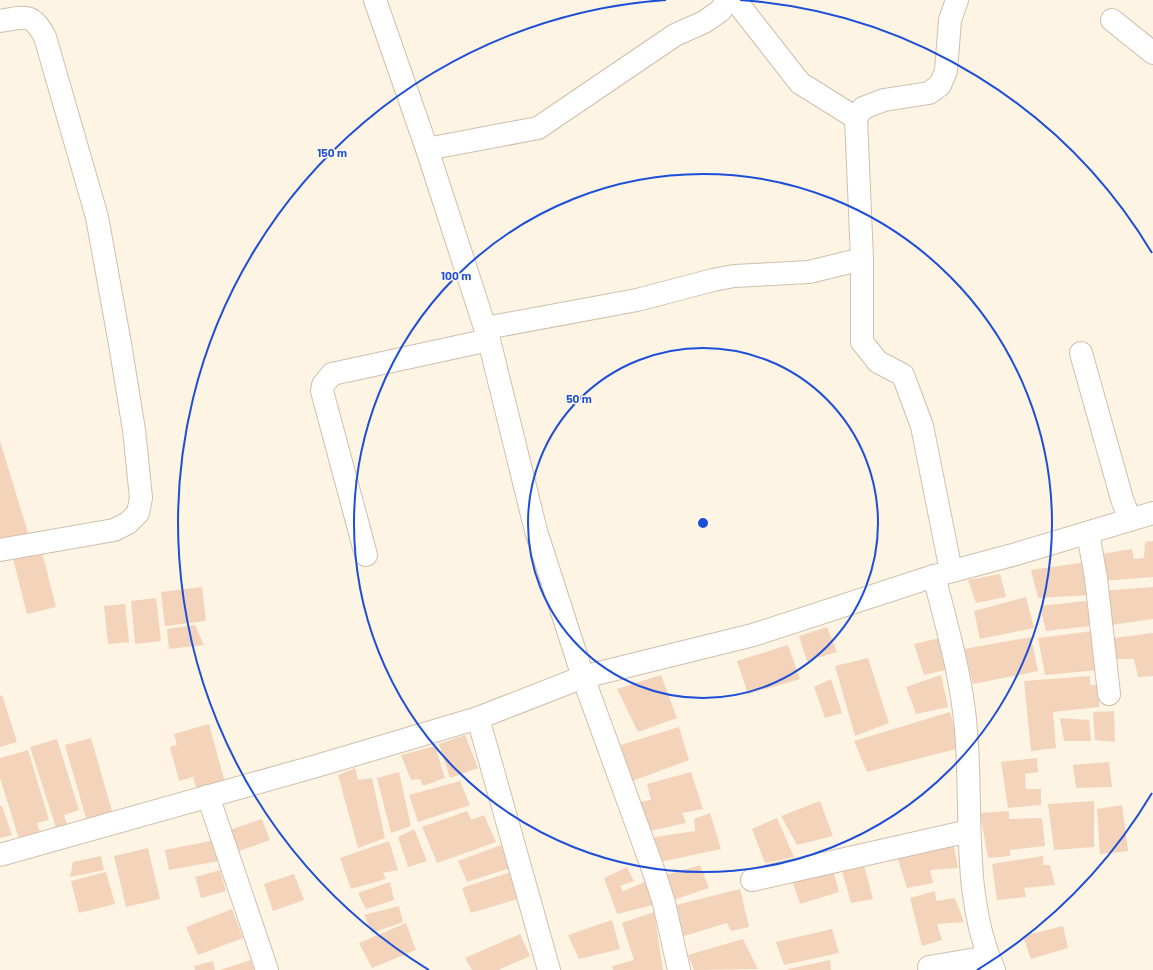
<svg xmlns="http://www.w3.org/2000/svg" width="1153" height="970" viewBox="0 0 1153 970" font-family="Barlow,sans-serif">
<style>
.building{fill:#f3d4bb}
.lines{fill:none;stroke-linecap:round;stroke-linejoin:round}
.street-casing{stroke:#d0bfad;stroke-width:24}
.street{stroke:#fff;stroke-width:22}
.ring{fill:none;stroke:#1d4ed8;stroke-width:2}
.centre{fill:#1d4ed8;stroke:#fff8eb;stroke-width:2}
.ring-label{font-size:12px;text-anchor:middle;font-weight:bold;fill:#1d4ed8;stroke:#fff8eb;stroke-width:3;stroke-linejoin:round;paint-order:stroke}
</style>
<rect width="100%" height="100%" fill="#fdf4e4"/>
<g class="building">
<path d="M0,441L28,533L0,541Z"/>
<path d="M1153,541V577L1101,581L1095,555L1132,549L1134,559L1144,558L1145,542Z"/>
<path d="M42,552L56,607L27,614L13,559Z"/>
<path d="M1087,562L1091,595L1038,598L1031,570Z"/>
<path d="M1000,574L1006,597L976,603L968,580Z"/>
<path d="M202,587L206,621L165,626L161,592Z"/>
<path d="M1153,587V619L1105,626L1100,591Z"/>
<path d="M1026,597L1034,628L980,639L974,611Z"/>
<path d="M156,598L161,641L135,644L131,601Z"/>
<path d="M1086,601L1091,626L1046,631L1040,606Z"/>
<path d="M125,604L129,642L108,644L104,606Z"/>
<path d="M195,625L204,645L169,649L167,629Z"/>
<path d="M827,627L837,652L807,661L799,636Z"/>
<path d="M1093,631L1098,670L1045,675L1038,638Z"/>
<path d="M1153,633V676L1138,677L1134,659H1110L1106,639Z"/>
<path d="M1031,637L1038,671L973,684L964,649Z"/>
<path d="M940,638L950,669L924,675L914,644Z"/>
<path d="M788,645L800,679L748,694L737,661Z"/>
<path d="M868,658L889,723L855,736L835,666Z"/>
<path d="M661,675L677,718L638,732L617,689Z"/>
<path d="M941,675L948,707L916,714L906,687Z"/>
<path d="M1090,676V685H1099V707L1053,712L1056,748L1031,751L1024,681Z"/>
<path d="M831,679L842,713L825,718L814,687Z"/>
<path d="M2,695L17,742L0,747V696Z"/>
<path d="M1114,711L1115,742L1095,740L1093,712Z"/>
<path d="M950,712L960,748L867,772L854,741Z"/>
<path d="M1060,718L1089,720L1091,741H1064Z"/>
<path d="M209,724L225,783L197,790L193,777L179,781L170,747L177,745L174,734Z"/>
<path d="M679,727L689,760L627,783L611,748Z"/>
<path d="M465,735L478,768L450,778L439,744Z"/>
<path d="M91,738L114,818L88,825L65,745Z"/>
<path d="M57,739L79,810L64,815L68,827L57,831L30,747Z"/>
<path d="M435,746L445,778L423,786L420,779L411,780L401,755Z"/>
<path d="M28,750L49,820L37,823L41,836L20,842L0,778V758Z"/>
<path d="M1037,758L1038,772L1025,774L1026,789H1041V805L1008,808L1001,762Z"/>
<path d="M1109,762L1112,787L1076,788L1073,765Z"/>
<path d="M355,768L358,780L372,778L385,838L358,848L338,775Z"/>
<path d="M399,772L411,826L391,833L377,778Z"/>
<path d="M691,772L703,809L682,813L686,823L650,831L639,802L651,800L647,784Z"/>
<path d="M460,781L470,805L418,822L409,795Z"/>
<path d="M820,801L833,836L797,845L781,816Z"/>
<path d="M1094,801V847L1054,850L1048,804Z"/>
<path d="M1122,805L1128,851L1100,854L1097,809Z"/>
<path d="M0,806H2L12,835L0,838Z"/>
<path d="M467,811L471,820L484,815L496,842L437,863L422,827Z"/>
<path d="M1009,811V819L1042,818L1045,846L1010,850V856L988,858L980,813Z"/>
<path d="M710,813L721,849L660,862L649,838L695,831L694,819Z"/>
<path d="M777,818L794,857L765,863L752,829Z"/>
<path d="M262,819L270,840L239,851L226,831Z"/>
<path d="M414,829L427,861L408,867L398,837Z"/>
<path d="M215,840L219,861L169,870L165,850Z"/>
<path d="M389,841L398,870L383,873L386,879L351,889L340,858Z"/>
<path d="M953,841L958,868L930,870L933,883L907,888L896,853Z"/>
<path d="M501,845L510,868L467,882L458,861Z"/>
<path d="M148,848L160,899L126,907L114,856Z"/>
<path d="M101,856L104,870L70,877L73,862Z"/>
<path d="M1043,856V865H1050L1055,885L1024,888L1026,897L997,900L992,864Z"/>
<path d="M700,865L709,888L673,900L663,876Z"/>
<path d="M864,865L873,899L851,903L842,871Z"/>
<path d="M627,867L634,881L620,886L623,891L645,882L653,905L617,914L604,878Z"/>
<path d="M833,869L839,892L800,904L792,880Z"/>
<path d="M220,870L226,891L201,898L195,877Z"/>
<path d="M106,872L115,904L79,913L71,881Z"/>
<path d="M511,872L521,898L471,913L462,888Z"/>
<path d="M294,874L304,900L273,911L264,884Z"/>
<path d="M390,882L394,900L366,909L358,893Z"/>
<path d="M740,889L749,927L731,931L727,923L681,937L672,906Z"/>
<path d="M935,891L936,901L955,898L964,922L937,924L942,940L922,946L910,898Z"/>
<path d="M399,906L403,922L372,933L364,915Z"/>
<path d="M232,909L243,938L198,955L186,927Z"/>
<path d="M654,912L663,970H613L612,966L634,960L622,923Z"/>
<path d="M612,920L620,949L579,959L568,935Z"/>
<path d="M406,923L416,950L372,968L359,943Z"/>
<path d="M1063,926L1068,948L1031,959L1023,936Z"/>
<path d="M832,929L839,953L784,965L776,942Z"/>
<path d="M520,934L530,956L498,970H472L465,958Z"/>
<path d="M743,939L758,969L694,970L688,955Z"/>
<path d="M251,960L254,970H220Z"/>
<path d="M830,960L831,970H788V969Z"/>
<path d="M213,961L215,970H195L194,966Z"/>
</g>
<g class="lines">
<g class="street-casing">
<g id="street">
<path d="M375,0L427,149L489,340L536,531L583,677L654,872L664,903L679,970"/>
<path d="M735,0L800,83L856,118"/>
<path d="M1112,20L1153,53"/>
<path d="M0,21C25,17 32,12 45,37L97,217L120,344L134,430L141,498L138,513L128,523L114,530L0,550"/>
<path d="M427,149L538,128L675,35L704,22L720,11L728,0"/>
<path d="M486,328L637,300L713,280L734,276L809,272L862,259"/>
<path d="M1081,353L1122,499L1130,520"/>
<path d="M1088,533L1096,578L1109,694"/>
<path d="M366,555L322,391L323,385L332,374L489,340"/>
<path d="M951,571L922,426L903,375L878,362L862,342V259L856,118L863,108L884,100L929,93L940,85L946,71L950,20L957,0"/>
<path d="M934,576C947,627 962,678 966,730C973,810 961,895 994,970"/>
<path d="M478,718L549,970"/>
<path d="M208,796L267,970"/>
<path d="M0,855L313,767L478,718L583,677L753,635L934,576L1016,554L1153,513"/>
<path d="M752,880L969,831"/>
<path d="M929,967L988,957"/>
</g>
</g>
<use href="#street" class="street"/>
</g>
<g class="ring">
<circle cx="703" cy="523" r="175"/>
<circle cx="703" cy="523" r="349"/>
<path d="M1152 793A524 524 0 0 1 977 970M429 970A524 524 0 0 1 666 0M740 0A524 524 0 0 1 1152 253"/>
</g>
<circle cx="703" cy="523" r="6" class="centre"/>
<g class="ring-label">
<text x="332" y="157">150 m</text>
<text x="456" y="280">100 m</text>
<text x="579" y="403">50 m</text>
</g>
</svg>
